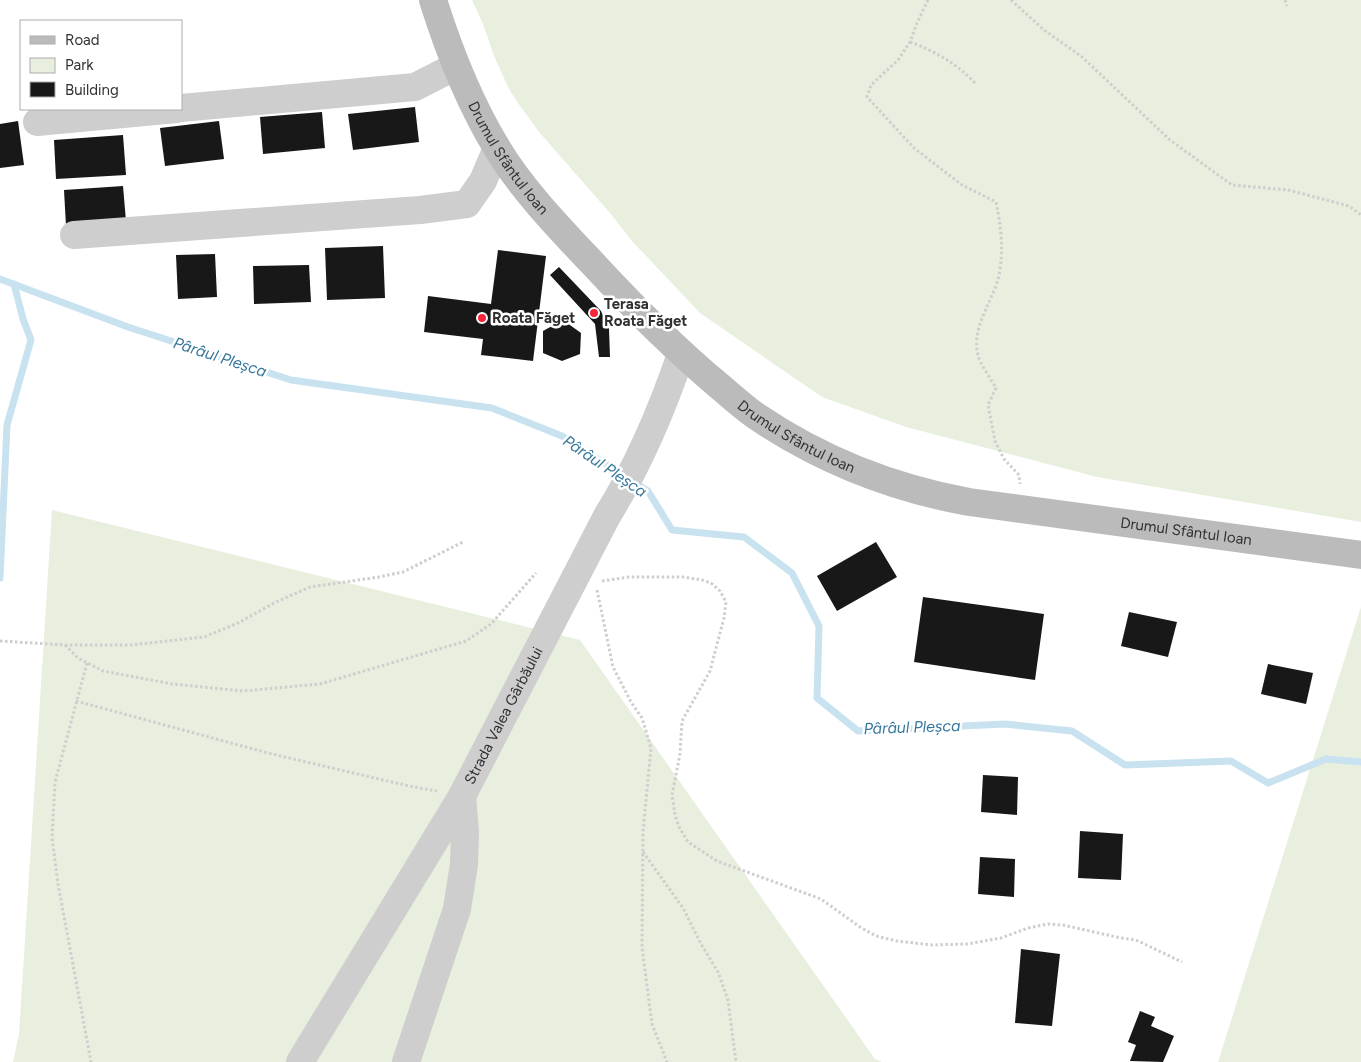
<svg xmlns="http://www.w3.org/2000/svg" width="1361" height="1062" viewBox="0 0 1361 1062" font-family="Figtree,sans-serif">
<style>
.green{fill:#e8efde}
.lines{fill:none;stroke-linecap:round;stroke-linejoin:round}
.stream{stroke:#c9e2f0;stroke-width:7}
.building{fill:#181818}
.path{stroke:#cecece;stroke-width:3;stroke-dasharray:2.5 2.5;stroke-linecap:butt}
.minor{stroke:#cecece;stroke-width:28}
.secondary{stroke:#bbb;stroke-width:28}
.poi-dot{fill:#f6253a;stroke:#fff;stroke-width:2}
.labels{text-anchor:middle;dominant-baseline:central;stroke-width:5;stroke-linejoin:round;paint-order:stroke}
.street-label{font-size:15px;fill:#313131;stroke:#fff}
.poi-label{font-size:15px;font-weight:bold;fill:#313131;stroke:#fff;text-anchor:start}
.water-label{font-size:16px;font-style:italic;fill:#36779c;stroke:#fff}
</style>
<rect width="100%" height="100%" fill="#fff"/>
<g class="green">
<path d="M472,0H1361V522L1097,477L906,427L822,397L700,313L632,241L610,213L539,132L518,103L509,89L494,56L483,24Z"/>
<path d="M52,510L580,640L875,1059L882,1062H13L19,1034Z"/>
<path d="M1361,607V1062H1218Z"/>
</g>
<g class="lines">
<g class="stream">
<path d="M0,279L128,327L291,380L492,408L562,436L623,475"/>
<path d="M632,481L648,491L672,530L744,537L792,573L819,626L817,698L858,731L1005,724L1072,731L1125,765L1231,761L1268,783L1326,759L1361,762"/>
<path d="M0,578L7,425L31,340L23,319L14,284"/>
</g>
</g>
<g class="building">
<path d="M415,107L419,142L353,150L348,114Z"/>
<path d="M322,112L325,148L263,154L260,117Z"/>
<path d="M18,121L24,165L0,168V124Z"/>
<path d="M219,121L224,159L165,166L160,128Z"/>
<path d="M123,135L126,175L56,179L54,140Z"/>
<path d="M123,186L126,221L66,226L64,190Z"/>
<path d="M383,246L385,298L327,300L325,248Z"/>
<path d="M498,250L546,256L533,361L481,355L483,339L424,332L428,296L491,304Z"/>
<path d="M215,254L217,297L178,299L176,255Z"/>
<path d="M309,265L311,302L254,304L253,266Z"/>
<path d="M559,267L601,311L609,329L610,357H599L595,324L550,275Z"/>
<path d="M563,320L581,333L580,354L562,361L543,353V331Z"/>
<path d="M876,542L897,577L837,611L817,576Z"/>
<path d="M923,597L1044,614L1035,680L914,662Z"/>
<path d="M1129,612L1177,622L1168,657L1121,646Z"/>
<path d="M1268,664L1313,673L1306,704L1261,694Z"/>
<path d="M983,775L1018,777L1017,815L981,812Z"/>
<path d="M1080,831L1123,834L1121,880L1078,878Z"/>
<path d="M980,857L1015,859L1014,897L978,894Z"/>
<path d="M1021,949L1060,954L1052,1026L1015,1023Z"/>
<path d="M1140,1011L1155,1017L1151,1026L1174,1036L1163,1062L1130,1061L1136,1045L1128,1042Z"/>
</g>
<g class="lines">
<g class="path">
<path d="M928,0L917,23L910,42L898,60L871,85L867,97L914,148L962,185L996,202C1001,227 1004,250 999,275C993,302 971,326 978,355C980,364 991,379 996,388L988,405L995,441L1004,459L1019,475L1020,484"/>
<path d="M1011,0L1044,30L1081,56L1170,140L1232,185L1288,190L1349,206L1361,215"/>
<path d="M1285,0L1287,6"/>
<path d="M910,42C935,51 957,64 975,83"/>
<path d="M602,581L629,577H683L702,580L711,583L720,591L726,602L724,618L710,671L682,721L680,754L672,795L675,815L679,827L688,842L717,861L821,899L860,927L876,936L897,941L932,945L967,944L1001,938L1028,928L1048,924L1063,925L1121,938L1136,940L1182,962"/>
<path d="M597,590L613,667L631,702L642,718L651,748L643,832L642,947L652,1024L667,1062"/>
<path d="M0,641L65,645H131L204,637L238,623L274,603L310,587L379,577L403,572L463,542"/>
<path d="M65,645L78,658L103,671L172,684L243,691L320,684L466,641L491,624L536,573"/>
<path d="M87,663L55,782L52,837L58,884L91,1062"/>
<path d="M76,701L268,753L409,786L437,791"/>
<path d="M643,852L683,908L701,944L718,972L728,1000L736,1062"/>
</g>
<g class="minor">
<path d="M181,108L415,87L456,66"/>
<path d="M37,122L177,109"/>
<path d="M74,235L420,210L467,204L483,181L497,148"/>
<path id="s1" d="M300,1062L462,796L607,516C638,466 662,410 681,354"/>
<path d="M406,1062L457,909L464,864L465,832L462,796"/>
</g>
<path class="secondary" id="s2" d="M433,0C449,51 469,102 497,148C522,190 562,231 596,267C634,308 674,348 718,385C730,395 743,407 756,416C821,460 892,488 969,502L1361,555"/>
</g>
<g class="poi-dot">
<circle cx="594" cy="313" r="5"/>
<circle cx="482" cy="318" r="5"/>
</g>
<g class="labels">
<g class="street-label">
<text stroke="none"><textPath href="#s2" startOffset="176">Drumul Sfântul Ioan</textPath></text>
<text stroke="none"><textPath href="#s2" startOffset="581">Drumul Sfântul Ioan</textPath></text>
<text stroke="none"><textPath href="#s2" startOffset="986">Drumul Sfântul Ioan</textPath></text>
<text stroke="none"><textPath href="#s1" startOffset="402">Strada Valea Gârbăului</textPath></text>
</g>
<g class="poi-label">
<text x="604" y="304">Terasa<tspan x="604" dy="17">Roata Făget</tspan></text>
<text x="492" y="318">Roata Făget</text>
</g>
<g class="water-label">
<text transform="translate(220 357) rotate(18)">Pârâul Pleșca</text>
<text transform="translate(605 466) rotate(34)">Pârâul Pleșca</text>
<text transform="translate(912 727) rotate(-2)">Pârâul Pleșca</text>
</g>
</g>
<rect x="20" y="20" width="162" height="90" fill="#ffffff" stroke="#adadad"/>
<rect x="30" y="36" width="25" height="8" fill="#bbbbbb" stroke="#adadad"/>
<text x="65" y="45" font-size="15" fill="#313131">Road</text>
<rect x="30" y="58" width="25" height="15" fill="#e8efde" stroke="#adadad"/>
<text x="65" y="70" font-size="15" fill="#313131">Park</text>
<rect x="30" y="82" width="25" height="15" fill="#181818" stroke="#adadad"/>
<text x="65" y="95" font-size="15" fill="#313131">Building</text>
</svg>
